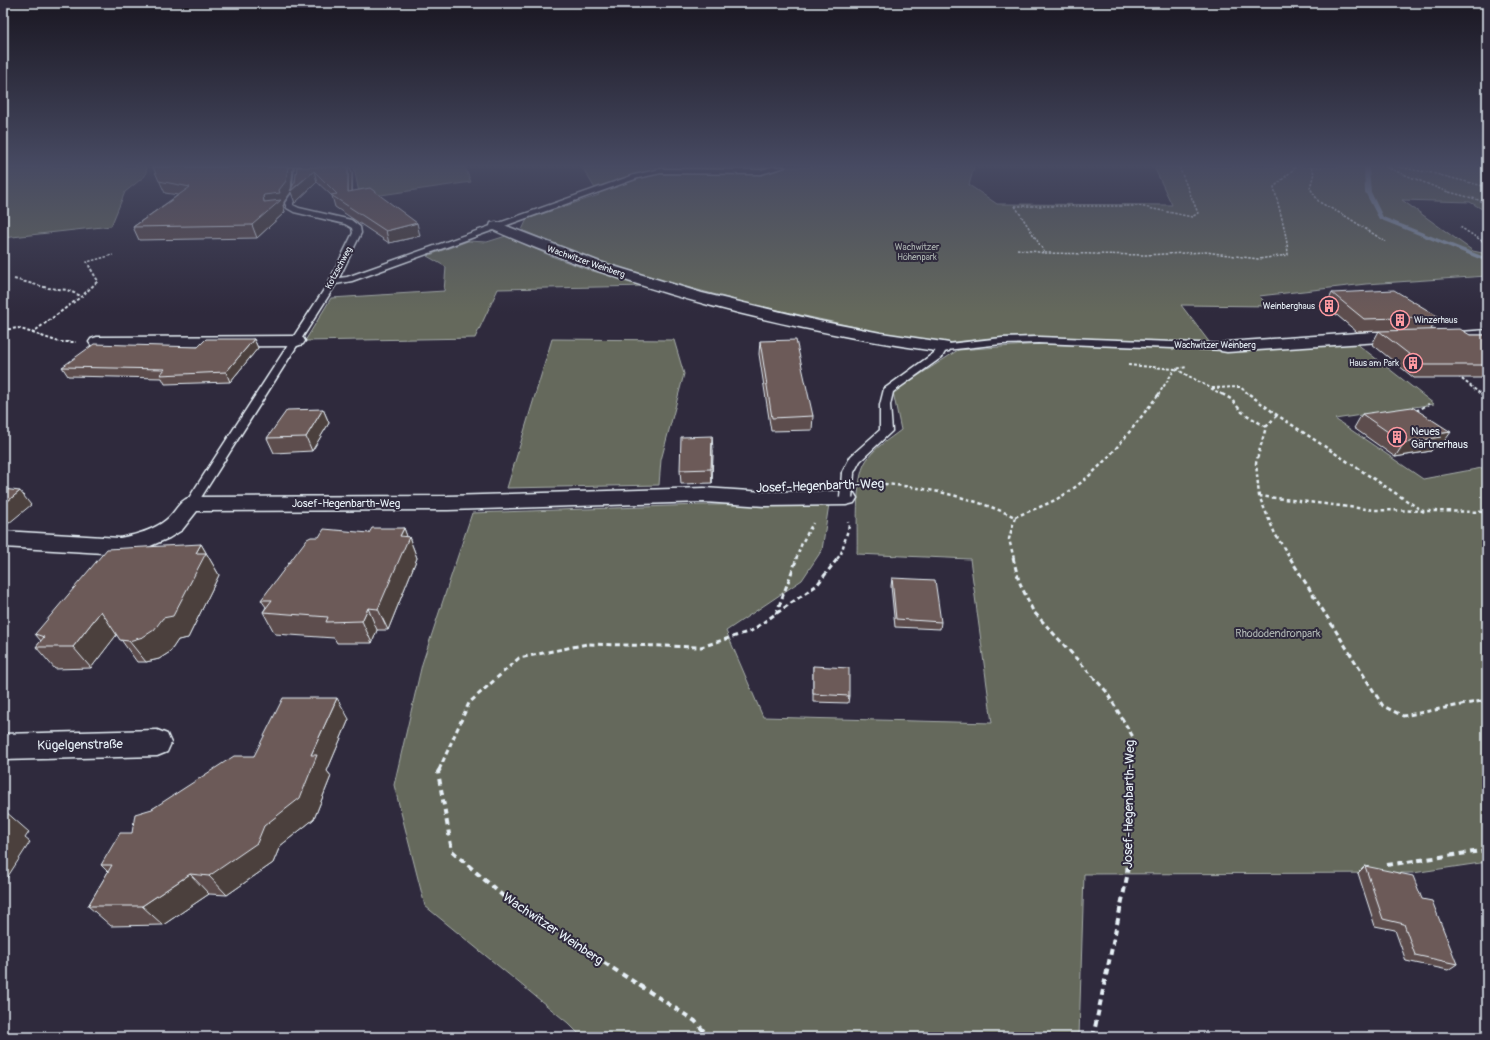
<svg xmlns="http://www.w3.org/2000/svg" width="1490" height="1040" viewBox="0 0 1490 1040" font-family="Pangolin,sans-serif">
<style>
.green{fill:#65695b;stroke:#a6adaa}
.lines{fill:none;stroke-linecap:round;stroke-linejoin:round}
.stream{fill:#8f9eaf;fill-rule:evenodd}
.lane-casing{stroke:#e8f1f8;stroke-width:3}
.street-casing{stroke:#e8f1f8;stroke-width:3}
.path-far4{stroke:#e8f1f8;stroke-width:1.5;stroke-dasharray:2.5 1.5;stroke-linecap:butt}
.path-far3{stroke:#e8f1f8;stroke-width:2;stroke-dasharray:3 2;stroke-linecap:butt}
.path-far2{stroke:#e8f1f8;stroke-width:2.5;stroke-dasharray:3.5 3;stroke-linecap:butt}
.path-far1{stroke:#e8f1f8;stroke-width:3;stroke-dasharray:5 3.5;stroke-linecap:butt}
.path{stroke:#e8f1f8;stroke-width:4;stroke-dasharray:6 4.5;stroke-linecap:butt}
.lane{fill:#2f2a3d;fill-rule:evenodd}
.street{fill:#2f2a3d;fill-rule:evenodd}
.lane-bridge-casing{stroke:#e8f1f8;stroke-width:15;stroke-linecap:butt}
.lane-bridge{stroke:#2f2a3d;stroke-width:12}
.wall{fill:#5d4d4d;stroke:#e8f1f8}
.shaded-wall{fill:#4c3f3e;stroke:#e8f1f8}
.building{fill:#6c5a59;stroke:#e8f1f8}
.labels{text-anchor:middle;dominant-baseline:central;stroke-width:4;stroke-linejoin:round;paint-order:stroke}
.far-park-label{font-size:9px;fill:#adb4b1;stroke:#2f2a3d}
.far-street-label{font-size:9px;fill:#e8f1f8;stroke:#2f2a3d}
.far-poi-label{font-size:9px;fill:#e8f1f8;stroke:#2f2a3d;text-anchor:end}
.poi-label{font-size:11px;fill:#e8f1f8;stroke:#2f2a3d;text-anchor:start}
.street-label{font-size:11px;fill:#e8f1f8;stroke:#2f2a3d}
.park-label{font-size:11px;fill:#adb4b1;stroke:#2f2a3d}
.near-street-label{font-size:13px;fill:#e8f1f8;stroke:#2f2a3d}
</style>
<rect width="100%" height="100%" fill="#2f2a3d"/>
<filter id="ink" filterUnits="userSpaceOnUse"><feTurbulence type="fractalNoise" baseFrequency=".025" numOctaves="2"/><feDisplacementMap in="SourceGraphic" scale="8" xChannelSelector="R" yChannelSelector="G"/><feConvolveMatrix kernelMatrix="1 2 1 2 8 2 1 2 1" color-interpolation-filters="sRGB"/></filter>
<g filter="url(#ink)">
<g class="green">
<path d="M3,167H147L145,176L125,192L111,226L3,238Z"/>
<path d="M354,167H465L471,182L360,198Z"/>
<path d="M582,167H974L969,185L997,204L1172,205L1154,167H1487V212L1470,202L1402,200L1473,251L1487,254V276L1366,284L1259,296L1269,306L1181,305L1210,343L1031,336L990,338L946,343L883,333L754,305L601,264L522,230L527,219L599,195Z"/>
<path d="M506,236L551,256L589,270L649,286L498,289L475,338L305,341L331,298L444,291L446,267L427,256L468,241L487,242Z"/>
<path d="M552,339L674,340L684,374L661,460L659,485L507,488Z"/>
<path d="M1356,343L1434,404L1335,419L1423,479L1487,467V862L1413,873L1084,874L1079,1037H582L568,1023L425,906L394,785L422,664L472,513L700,505L829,504L822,550L802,580L726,631L763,717L992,723L970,559L857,554C858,532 854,480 866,461C874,448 888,440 901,430L893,392L958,350L1041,344L1247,351Z"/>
</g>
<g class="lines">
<path class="stream" d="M1364,167H1369L1371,192L1383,217L1487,258V262L1379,219L1365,192Z"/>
<g class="lane-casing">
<g id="lane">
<path d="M295,167H301L298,193L293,203V205L299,208L351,220L360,227L361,233L339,278L347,277L634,175L661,169L761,170L772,167H785L761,174L661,173L638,178L352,281L336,284L195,507H187L185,504L329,282L353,233L352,228L345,224L294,212L287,208L285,203L292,193Z"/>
<path d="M1038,337L1227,344L1232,347L1227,350L1038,343L1002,344L946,350L942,357L893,392L890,405L892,431L860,461L852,476H844L842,473L851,456L880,430V405L884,389L934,353L940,345L1002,338Z"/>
</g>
</g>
<g class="street-casing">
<g id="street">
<path d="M496,222L600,262L702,293L819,321L881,333L943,342L949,343L951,347L949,351L943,352C792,332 631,291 491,229L490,226L491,223Z"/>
<path d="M1487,330V340L1453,341L1447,339L1445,336L1447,333Z"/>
<path d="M1372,332H1405L1411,334L1413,337L1411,340L1227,352L1221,351L1219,347L1221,343L1227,342Z"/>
<path d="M297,336L303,338L305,341L303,344L297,346L97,347L91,345L89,342L91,339L97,337Z"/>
<path d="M704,488L765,492L846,491L854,493L857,498L854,503L846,505L765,506L704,502L448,510L197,511L182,530L169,538L148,547L120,554L3,547V531L120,538C136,535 154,530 166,520C176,512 179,500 191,497L448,496Z"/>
<path d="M157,730L167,734L171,743L167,752L157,756L3,760V734Z"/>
</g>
</g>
<g class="path-far4">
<path d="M1311,167L1314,173L1310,188L1319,202L1347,217L1386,242"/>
<path d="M1386,167L1445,191L1476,199L1487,204"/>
<path d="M1398,167L1432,173L1487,187"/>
<path d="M1015,206H1139L1192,217L1198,213L1179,167"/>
<path d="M1015,206L1045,253"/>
<path d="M1460,227L1487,244"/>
<path d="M1017,249L1045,253L1145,255L1206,252L1258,259L1288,255C1287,232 1279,210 1274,187L1296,167"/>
<path d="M90,267L87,262L113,255"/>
</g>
<g class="path-far3">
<path d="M14,279L48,288L67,290L81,296"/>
<path d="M3,330L18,328L59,342H76"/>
<path d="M32,333L82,296L98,281L89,266"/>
<path d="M1128,365L1175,369L1187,367"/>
<path d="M1176,369L1223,395"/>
<path d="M1458,376L1482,395"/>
<path d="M1212,388L1240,387L1250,395"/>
<path d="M1158,395L1175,369"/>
</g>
<g class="path-far2">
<path d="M1222,394L1231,399L1242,412L1266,427"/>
<path d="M1249,394L1277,415L1424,512"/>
<path d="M1481,394L1487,399"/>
<path d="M1416,411L1429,404"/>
<path d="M1277,415L1266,427L1256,463L1259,496L1275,534L1291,559"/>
<path d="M871,483C922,486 969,496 1015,517L1009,539L1014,559"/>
<path d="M1259,496L1374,510L1487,512"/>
<path d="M1015,517C1029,511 1044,506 1057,499C1102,473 1128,433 1159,394"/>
<path d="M796,559L802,543L813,523"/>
<path d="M837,559L841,554L849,526L848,522"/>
</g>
<g class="path-far1">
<path d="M1013,558L1019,581L1033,611L1106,691L1133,737L1132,770"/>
<path d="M1290,558L1383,706L1403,716L1487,700"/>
<path d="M776,614L797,558"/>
<path d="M439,770L469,703L519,658L587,644L701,647L751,631L817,585L838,558"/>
</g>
<g class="path">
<path d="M440,769L438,772L452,851L511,903L695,1021L709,1037"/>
<path d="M1387,865L1487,850"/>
<path d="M1093,1037L1127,877L1132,769"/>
</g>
<use href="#lane" class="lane"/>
<use href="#street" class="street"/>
<g class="lane-bridge-casing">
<path id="lane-bridge" d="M846,498L848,473"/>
</g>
<use href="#lane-bridge" class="lane-bridge"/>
</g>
<g class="wall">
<path d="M153,167H293L291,191L295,182L297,167L352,172V191L420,236L389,243L335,207L332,196L317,182L295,203L291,192L284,202V205H283L285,212L257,238L139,240L133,227L178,195L165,193Z"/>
<path d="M1332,293L1439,317L1431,329L1470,335H1487V378H1414L1372,344L1379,331L1357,332L1326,306Z"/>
<path d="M254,339L258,348L230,382L165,384L162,378L68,376L62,367Z"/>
<path d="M760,341L813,416L812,430L771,431L759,354Z"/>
<path d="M323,409L329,423L312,451L274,453L267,438Z"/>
<path d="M1362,414L1441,446L1434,447L1431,451L1395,457L1354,428Z"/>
<path d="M713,450L712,483L681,484L680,470Z"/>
<path d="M404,528L407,537H409L417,558L388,630H377L372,643H337L334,638L275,634L263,612L266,607L261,600L319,537L369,533Z"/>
<path d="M201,544L219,575L188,638L178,640L170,652L159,659L146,662H137L117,634L91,668L55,669L36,647L41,641L35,634Z"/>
<path d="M892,578L941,622L940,629L895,627L891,586Z"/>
<path d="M813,666L849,696L848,703L813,702Z"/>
<path d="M349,719L327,771L331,776L314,819L280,846L273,863L227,895L209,894L163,925L111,926L88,906L108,872L101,865L132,833L152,809L254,756Z"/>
<path d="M1365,866L1422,899L1457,964L1448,970L1406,961L1395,930L1375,926L1358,873Z"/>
</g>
<g class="shaded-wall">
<path d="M288,167H293L291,191L314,171L317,182L295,203L291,192L284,202V205H283L285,212L257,238L252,225L264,202L263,196Z"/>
<path d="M348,167H350L352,172V204L348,192Z"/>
<path d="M417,223L420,236L389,243L386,231Z"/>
<path d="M254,339L258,348L230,382L226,372Z"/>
<path d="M323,409L329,423L312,451L306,437Z"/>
<path d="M1451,432L1441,446L1434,447L1431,451L1395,457L1404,443L1436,434Z"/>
<path d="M712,436L713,450L712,483L711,469Z"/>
<path d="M20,491L31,505L3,528V505Z"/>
<path d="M404,528L408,539L409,537L417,558L388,630L378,609L400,536Z"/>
<path d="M201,544L219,575L188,638L178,640L170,652L159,659L146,662L129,641L196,553Z"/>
<path d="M368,608L377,630L372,643L362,621Z"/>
<path d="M101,611L118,633L91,668L73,647Z"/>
<path d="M337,698L349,719L327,771L331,776L314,819L280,846L273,863L227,895L209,876L264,826L311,755Z"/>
<path d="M5,811L29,832L25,838L30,842L3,884V814Z"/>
<path d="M190,874L209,894L163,925L142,906Z"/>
</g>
<g class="building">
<path d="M153,167H288L286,181L279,190L280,193L264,195L263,196L264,202L281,200L252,225L133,227L190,187L159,181Z"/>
<path d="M297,167H348V192L370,188L417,223L386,231L331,195L337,194L314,171L290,191L295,182Z"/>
<path d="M1394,290L1439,317L1364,319L1332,293Z"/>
<path d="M1460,329L1470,335H1487V365H1423L1379,331Z"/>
<path d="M206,339H254L226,372L160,375L165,369L62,367L94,344L198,347Z"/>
<path d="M796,340L813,416L772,418L760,341Z"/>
<path d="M1412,407L1451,432L1436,434L1441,437L1404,443L1362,414Z"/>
<path d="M323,409L306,437L267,438L287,410Z"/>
<path d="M712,436L711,469L680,470L681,437Z"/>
<path d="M3,489L20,491L3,505Z"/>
<path d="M372,528H404L400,536L409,537L378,609L368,608L362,621L326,622L328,617L263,612L272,600H261L307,539L311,537H319L324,529L369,533Z"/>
<path d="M201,544L196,553H206L173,616L163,618L154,630L143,637L129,641L120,640L101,611L73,647H36L44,637L35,634L107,549Z"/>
<path d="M892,578L935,580L941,622L896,619Z"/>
<path d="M813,666L849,668V696L813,694Z"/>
<path d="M283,698H337L311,755H317L300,798L264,826L257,843L209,876L190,874L142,906H88L112,865H101L120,833H132L135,814L152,809L234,756H254Z"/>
<path d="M1365,866L1413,876L1422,899L1432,901L1457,964L1415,955L1404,924L1383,919Z"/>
</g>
</g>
<linearGradient id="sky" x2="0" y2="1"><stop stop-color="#1a1722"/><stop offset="0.53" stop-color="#474a62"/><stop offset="1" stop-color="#474a62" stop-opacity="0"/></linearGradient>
<rect width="1490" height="313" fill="url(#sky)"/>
<defs>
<g id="building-ring" transform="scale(1)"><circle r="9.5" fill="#2f2a3d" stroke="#ff9aa2" stroke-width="1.5"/><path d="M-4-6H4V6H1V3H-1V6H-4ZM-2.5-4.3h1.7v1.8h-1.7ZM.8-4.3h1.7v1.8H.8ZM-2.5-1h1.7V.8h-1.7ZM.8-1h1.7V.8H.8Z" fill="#ff9aa2"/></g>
</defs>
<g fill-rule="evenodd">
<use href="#building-ring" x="1329" y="306"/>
<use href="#building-ring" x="1400" y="320"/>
<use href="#building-ring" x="1413" y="363"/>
<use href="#building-ring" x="1397" y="437"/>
</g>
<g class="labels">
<g class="far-park-label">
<text x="917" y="247">Wachwitzer<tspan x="917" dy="10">Höhenpark</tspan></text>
</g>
<g class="far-street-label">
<text transform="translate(586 262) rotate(19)">Wachwitzer Weinberg</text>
<text transform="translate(339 268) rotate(-62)">Kotzschweg</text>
<text x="1215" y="345">Wachwitzer Weinberg</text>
</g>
<g class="far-poi-label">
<text x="1315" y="306">Weinberghaus</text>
<text x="1414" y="320" text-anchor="start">Winzerhaus</text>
<text x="1399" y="363">Haus am Park</text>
</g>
<g class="poi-label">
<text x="1411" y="431">Neues<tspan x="1411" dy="13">Gärtnerhaus</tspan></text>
</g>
<g class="street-label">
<text x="346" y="503">Josef-Hegenbarth-Weg</text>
</g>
<g class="park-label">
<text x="1278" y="633">Rhododendronpark</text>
</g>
<g class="near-street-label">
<text transform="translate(820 486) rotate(-2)">Josef-Hegenbarth-Weg</text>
<text transform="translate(80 745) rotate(-1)">Kügelgenstraße</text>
<text transform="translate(1129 804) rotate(-89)">Josef-Hegenbarth-Weg</text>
<text transform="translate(553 929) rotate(34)">Wachwitzer Weinberg</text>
</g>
</g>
<rect width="1490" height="1040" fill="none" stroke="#2f2a3d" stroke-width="16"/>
<rect x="8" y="8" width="1474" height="1024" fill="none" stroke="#e8f1f8" stroke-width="1.5" filter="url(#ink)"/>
</svg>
